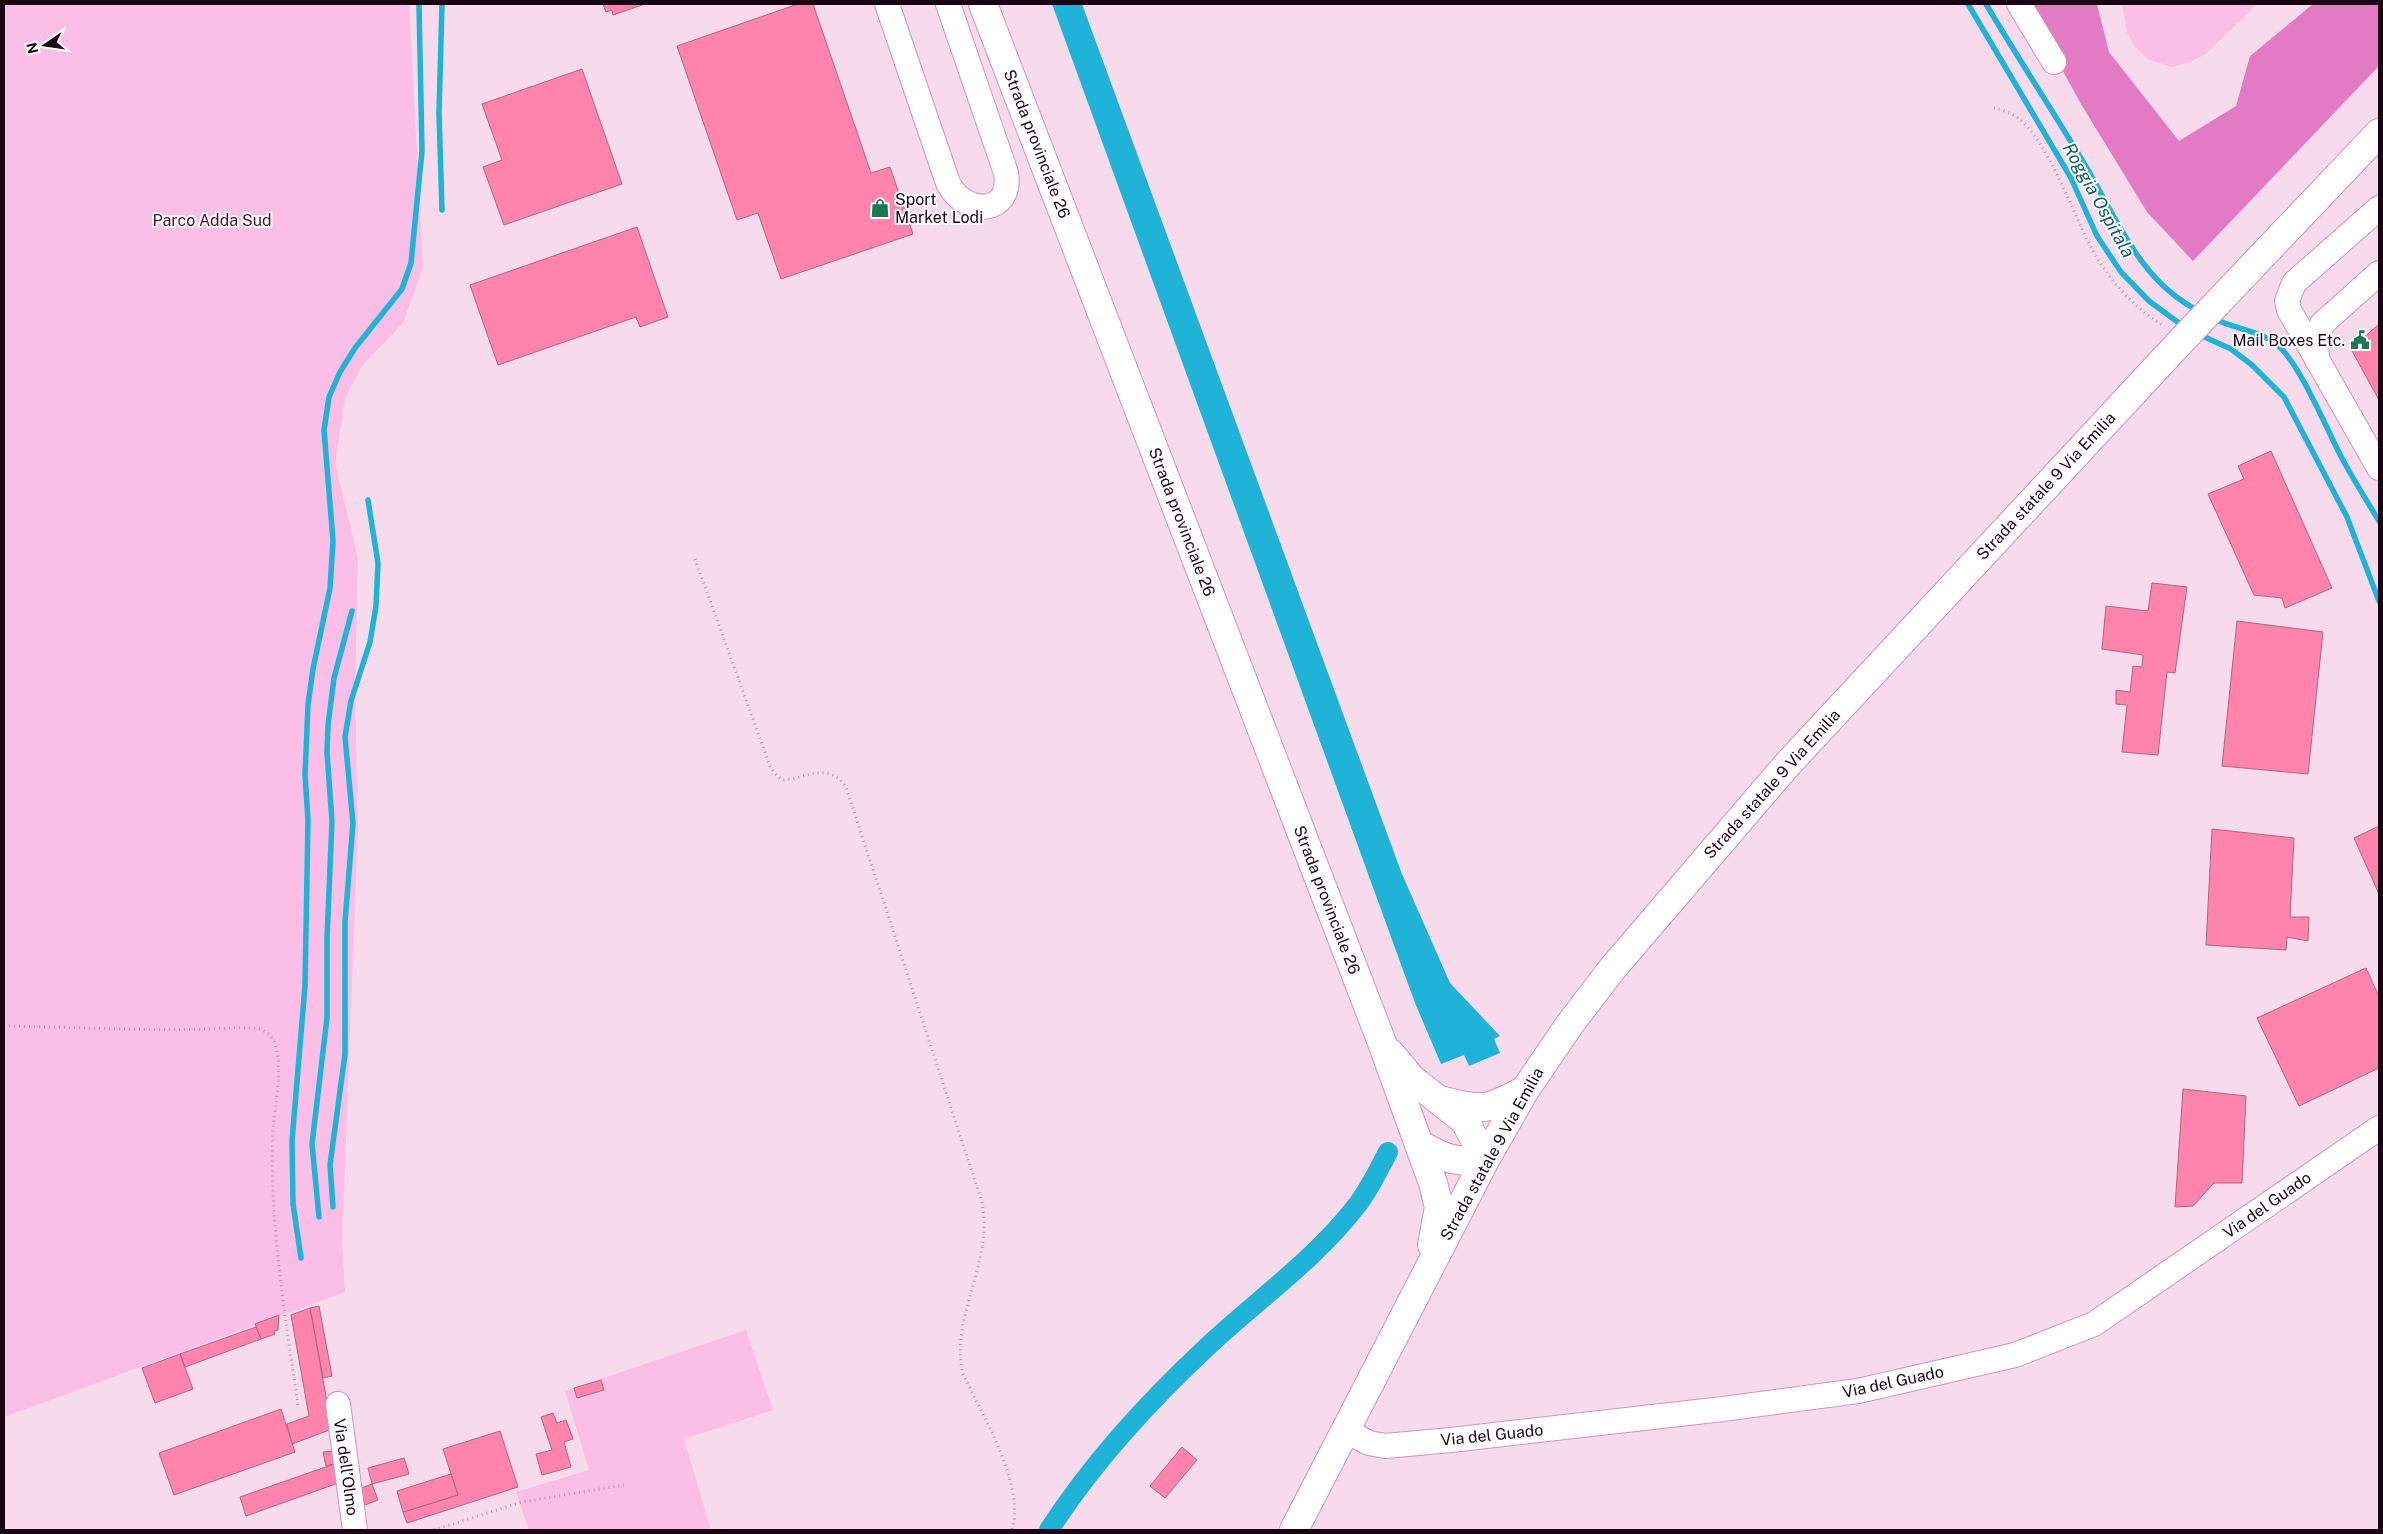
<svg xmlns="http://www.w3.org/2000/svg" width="2383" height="1534" viewBox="0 0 2383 1534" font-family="'Public Sans',sans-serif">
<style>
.green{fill:#fbbee6}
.forest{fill:#e37bc4}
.water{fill:#1eb3d7}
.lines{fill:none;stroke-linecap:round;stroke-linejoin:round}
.stream{stroke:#1eb3d7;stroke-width:5.5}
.canal{stroke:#1eb3d7;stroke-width:20}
.building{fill:#fe83ad;stroke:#ae677e}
.minor-casing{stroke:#d292bd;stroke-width:26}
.major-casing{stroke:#d292bd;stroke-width:30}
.path{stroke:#b399aa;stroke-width:3;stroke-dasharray:1 4;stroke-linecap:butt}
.minor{stroke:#fff;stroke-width:24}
.major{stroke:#fff;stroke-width:28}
.labels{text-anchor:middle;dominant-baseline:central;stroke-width:4;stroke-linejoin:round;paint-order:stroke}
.street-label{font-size:16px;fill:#1a0414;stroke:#fff}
.poi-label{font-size:16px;fill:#1a0414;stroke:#fff;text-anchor:start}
.park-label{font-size:16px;fill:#4b0a3c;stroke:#fff}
.water-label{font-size:18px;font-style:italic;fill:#115b6e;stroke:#fff}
</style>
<rect width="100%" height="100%" fill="#f7dbed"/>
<g class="green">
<path d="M4,4H409L423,267L403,323L361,367L345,398L335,464L358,558L355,686L358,826L342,1244L345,1292L4,1417Z"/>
<path d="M2122,4H2257L2207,53L2191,62L2172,67L2148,59L2135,47L2127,32Z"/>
<path d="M746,1330L773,1410L684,1439L711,1530H529L516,1492L589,1470L565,1391Z"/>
</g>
<path class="forest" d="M2026,4H2097L2109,52L2179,141L2236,106L2250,56L2313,4H2379V66L2193,261L2147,212L2081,104Z"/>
<path class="water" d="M1052,4H1082L1402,874L1450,983L1500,1036L1494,1039L1500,1053L1469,1066L1464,1055L1441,1064L1415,1003Z"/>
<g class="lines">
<g class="stream">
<path d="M442,4L439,113L442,210"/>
<path d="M1968,4L2071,178L2097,236L2121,272L2149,301L2183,326"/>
<path d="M1986,4C2019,60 2055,114 2088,170C2118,222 2142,283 2199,311"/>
<path d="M2212,318C2232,328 2257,330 2275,343C2299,360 2328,433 2344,462C2355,482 2367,501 2379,521"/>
<path d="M2198,334L2231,349L2252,365L2284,397L2347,517L2379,601"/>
<path d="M333,1207L330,1165L345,1054V922L353,823L345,737L351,701L370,642L376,606L378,563L368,500"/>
<path d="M319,1217L312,1144L327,1018V938L332,821L327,753L328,725L334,678L352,611"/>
<path d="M301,1258L293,1204L292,1141L305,986L308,820L305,775L308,705L313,669L330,588L333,541L324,430L329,397L340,372L355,348L402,289L411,263L422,151L419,4"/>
</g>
<path class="canal" d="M1049,1530C1093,1462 1148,1402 1207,1347C1257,1300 1316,1259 1358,1204C1370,1188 1379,1169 1388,1152"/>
</g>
<g class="building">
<path d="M603,4H645L613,15L612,10L606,12Z"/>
<path d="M798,4H813L871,173L890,167L913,234L781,279L758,213L737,220L677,46Z"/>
<path d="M582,69L622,184L504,225L483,167L502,160L482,104Z"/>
<path d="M637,227L668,317L640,327L636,317L498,365L470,285Z"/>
<path d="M2379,324V400L2351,349Z"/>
<path d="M2271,451L2332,588L2285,608L2282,598L2254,595L2208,494L2244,479L2238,466Z"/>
<path d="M2152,583L2187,587L2175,673L2167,672L2158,755L2122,752L2127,705L2116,704V690L2130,692L2133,666L2142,667L2143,655L2102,649L2106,606L2148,611Z"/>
<path d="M2237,621L2323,632L2308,774L2222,766Z"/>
<path d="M2379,826V894L2354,838Z"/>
<path d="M2212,829L2294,838L2290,917H2309L2308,941L2287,937L2286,950L2206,945Z"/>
<path d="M2366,968L2379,997V1068L2299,1106L2257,1018Z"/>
<path d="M2183,1089L2246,1096L2242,1183H2214L2193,1206L2175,1207Z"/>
<path d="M319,1306L332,1376L323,1378L310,1308Z"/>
<path d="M310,1308L332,1429L292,1444L287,1424L309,1416L291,1315Z"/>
<path d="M279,1315L278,1330L274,1331L275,1334L261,1339L255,1324Z"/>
<path d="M256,1327L261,1339L185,1367L180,1354Z"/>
<path d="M180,1354L193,1389L155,1403L142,1368Z"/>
<path d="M601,1380L604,1390L577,1398L574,1388Z"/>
<path d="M281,1409L295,1452L174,1495L159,1453Z"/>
<path d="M553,1413L557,1423L566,1420L573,1439L564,1442L571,1467L542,1475L536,1454L552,1450L541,1417Z"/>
<path d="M500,1431L518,1487L407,1523L403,1512L458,1495L443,1449Z"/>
<path d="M1182,1447L1197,1460L1165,1498L1150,1486Z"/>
<path d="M335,1451L337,1463L326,1466L323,1452Z"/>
<path d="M404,1458L409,1474L372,1484L368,1468Z"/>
<path d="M337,1463L341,1482L246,1516L240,1497Z"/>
<path d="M451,1474L458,1495L403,1512L397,1491Z"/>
<path d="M372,1484L378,1500L365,1505L359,1489Z"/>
</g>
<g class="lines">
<g class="minor-casing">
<g id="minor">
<path d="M887,4L948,183C965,217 1013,215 1006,173L948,4"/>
<path d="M2019,4L2054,62"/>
<path d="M2379,208L2294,283L2287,301L2289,310L2379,468"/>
<path d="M2317,360L2316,341L2322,324L2379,273"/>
<path d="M338,1404L355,1530"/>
<path d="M1345,1430L1369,1443L1385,1446L1451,1440L1723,1409L1858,1391L2015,1355L2094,1324L2379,1128"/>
</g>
</g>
<g class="major-casing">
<g id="major">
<path d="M983,4L1381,1040L1433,1183L1439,1207L1432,1245"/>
<path d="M1390,1053L1412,1079L1465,1121L1485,1160"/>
<path d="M1444,1101C1485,1112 1488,1109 1525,1090"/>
<path d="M1421,1145C1445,1159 1457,1163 1485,1160"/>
<path d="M1294,1530L1485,1160L1525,1090L1570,1024L1612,969L1786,766L2184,338L2379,133"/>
</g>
</g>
<g class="path">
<path d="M1994,108C2002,110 2012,113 2018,118C2049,142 2073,215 2093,251C2110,281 2134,308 2164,326"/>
<path d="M695,559L770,766L776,775L783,780C809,778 827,761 846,787L982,1202C984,1215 985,1227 983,1240C978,1285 952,1329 963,1374C982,1415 1026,1485 1012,1530"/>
<path d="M4,1026C72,1027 140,1031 207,1029C220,1029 233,1027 245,1028C253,1028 261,1028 267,1033C288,1047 274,1108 273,1131C269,1222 285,1315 298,1405"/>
<path d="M434,1530L522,1502L624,1485"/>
</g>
<use href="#minor" class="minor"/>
<use href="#major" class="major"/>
</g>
<defs>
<g id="shop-bare" transform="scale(1.5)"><path d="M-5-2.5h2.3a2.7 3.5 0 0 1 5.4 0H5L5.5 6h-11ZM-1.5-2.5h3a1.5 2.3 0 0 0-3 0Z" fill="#197950" stroke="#fff" stroke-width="2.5" paint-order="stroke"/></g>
<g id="civic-bare" transform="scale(1.5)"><path d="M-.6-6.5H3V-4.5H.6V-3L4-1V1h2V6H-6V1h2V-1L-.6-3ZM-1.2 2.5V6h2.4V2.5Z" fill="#197950" stroke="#fff" stroke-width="2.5" paint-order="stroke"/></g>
</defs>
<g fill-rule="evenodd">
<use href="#shop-bare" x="880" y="208"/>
<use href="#civic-bare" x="2360" y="340"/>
</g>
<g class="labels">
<g class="street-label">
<text transform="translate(1037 144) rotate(69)">Strada provinciale 26</text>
<text transform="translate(2046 486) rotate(-47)">Strada statale 9 Via Emilia</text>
<text transform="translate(1182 522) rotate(69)">Strada provinciale 26</text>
<text transform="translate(1772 784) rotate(-48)">Strada statale 9 Via Emilia</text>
<text transform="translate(1327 900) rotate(69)">Strada provinciale 26</text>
<text transform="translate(1492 1154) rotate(-61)">Strada statale 9 Via Emilia</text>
<text transform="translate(2267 1205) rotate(-35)">Via del Guado</text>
<text transform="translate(1893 1382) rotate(-12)">Via del Guado</text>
<text transform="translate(1492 1435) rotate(-6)">Via del Guado</text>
<text transform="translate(346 1467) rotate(82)">Via dell’Olmo</text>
</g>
<g class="poi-label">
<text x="895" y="199">Sport<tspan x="895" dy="18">Market Lodi</tspan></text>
<text x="2345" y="340" text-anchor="end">Mail Boxes Etc.</text>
</g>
<g class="park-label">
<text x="212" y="220">Parco Adda Sud</text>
</g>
<g class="water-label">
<text transform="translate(2099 200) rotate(61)">Roggia Ospitala</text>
</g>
</g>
<rect width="2383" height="1534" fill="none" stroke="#1a0414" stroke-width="10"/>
<g transform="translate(45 45) rotate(257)" stroke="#ffffff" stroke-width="4" paint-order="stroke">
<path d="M0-4L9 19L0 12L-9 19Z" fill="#1a0414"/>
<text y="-8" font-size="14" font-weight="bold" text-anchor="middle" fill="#1a0414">N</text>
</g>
</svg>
